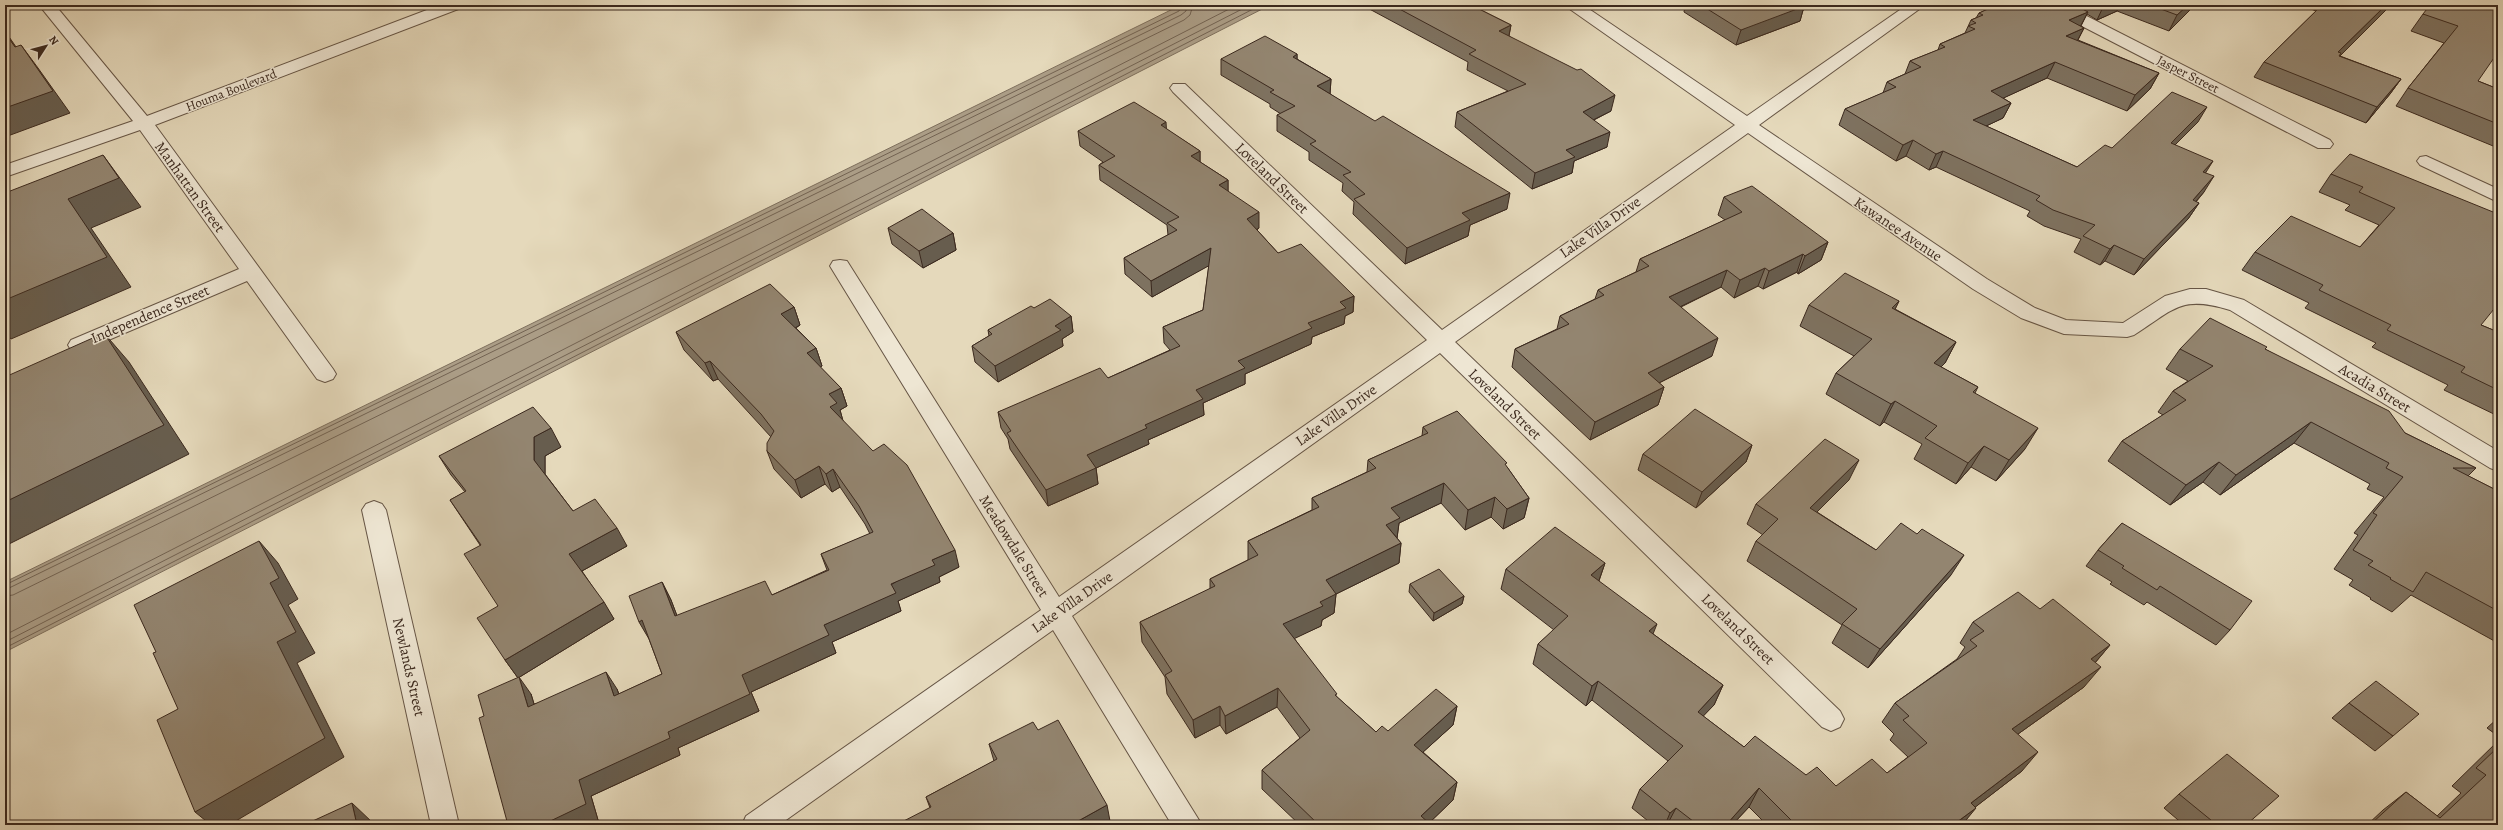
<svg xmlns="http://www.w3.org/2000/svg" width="2503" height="830" viewBox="0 0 2503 830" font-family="Alegreya,serif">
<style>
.water{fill:#ab9d86;stroke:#7e6f5c}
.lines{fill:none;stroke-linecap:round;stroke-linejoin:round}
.shore{stroke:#736352;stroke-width:1}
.minor-casing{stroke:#665545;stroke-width:2}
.minor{fill:#eee6d3;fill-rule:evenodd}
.wall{fill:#7e7260;stroke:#3b291e}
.shaded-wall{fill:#675d4e;stroke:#3b291e}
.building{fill:#938570;stroke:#3b291e}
.labels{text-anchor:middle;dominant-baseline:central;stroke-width:3;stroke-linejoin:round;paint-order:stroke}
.far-street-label{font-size:13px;fill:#3b291e;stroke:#eee6d3}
.street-label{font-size:15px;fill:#3b291e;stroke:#eee6d3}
</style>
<rect width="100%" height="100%" fill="#e5d9bb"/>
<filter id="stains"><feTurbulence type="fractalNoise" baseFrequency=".005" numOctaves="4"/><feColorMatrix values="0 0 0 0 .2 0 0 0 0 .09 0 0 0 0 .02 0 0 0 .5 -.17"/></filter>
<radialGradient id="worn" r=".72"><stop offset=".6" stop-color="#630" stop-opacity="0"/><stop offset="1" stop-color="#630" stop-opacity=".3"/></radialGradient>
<path class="water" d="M1181,5H1270L5,652V582Z"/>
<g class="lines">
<g class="shore">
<path d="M5,585L1179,11L1182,5"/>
<path d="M5,590L1181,15L1186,11L1187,5"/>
<path d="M5,596L13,595L1184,20L1190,15L1193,5"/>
<path d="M5,635L1237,5"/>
<path d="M5,642L1250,5"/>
<path d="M5,648L1261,5"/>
</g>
<g class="minor-casing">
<g id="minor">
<path d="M39,5H55L147,116L440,5H463L461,8L155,125L333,369L336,374L333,379L325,382L317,379L247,281L85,350L78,352L71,350L68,345L71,340L239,269L140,130L5,177V165L133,121Z"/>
<path d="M1564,5H1583L1747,116L1907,5H1925L1759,125L1987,279L2035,308L2066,320L2123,323L2165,296L2190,289H2206L2244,300L2498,451V471L2490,468L2230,310C2180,295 2175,309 2134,335L2127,337L2064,334L2021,318L1973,289L1748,133L1455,342L1840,711L1844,719L1840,727L1831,731L1822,727L1440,353L1072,616L1202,825H1172L1053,630L779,825H742L746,816L1041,610L830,266L833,261L840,260L847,261L1059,597L1427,340L1173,92L1170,88L1173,84H1185L1442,330L1735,125Z"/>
<path d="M2045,5H2065L2330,140L2333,144L2330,148H2318L2047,8Z"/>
<path d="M2426,156L2498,189V202L2420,165L2417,161L2420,157Z"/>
<path d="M374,501L382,504L386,510L459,825H431L362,510L366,504Z"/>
</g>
</g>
<use href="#minor" class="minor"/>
</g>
<g class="wall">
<path d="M1362,5H1475V7L1511,25L1509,36L1611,111L1594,120L1607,147L1574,161L1572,173L1532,189L1455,127L1457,112L1508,91L1467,70L1468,62Z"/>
<path d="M1685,5H1816L1803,10L1800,21L1736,45L1684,12Z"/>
<path d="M1988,5H2193L2189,11L2169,31L2117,11L2097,20L2087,14L2081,26L2084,28L2078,40L2159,73L2150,89L2127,111L2047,78L2003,98L2011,103L2003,118L1986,126L2077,167L2112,148L2198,122L2175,145L2206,173L2204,192L2196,202L2199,203L2188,219L2134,275L2105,261L2100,265L2074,252L2081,239L2044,226L2027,216L2030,211L1936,167L1929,170L1906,156L1896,161L1839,125L1845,109L1883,93L1887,82L1905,74L1910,61L1938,50L1940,44L1965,33L1971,20L1976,18L1979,13L1986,10Z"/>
<path d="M2301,5H2391L2340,56L2401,79L2390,94L2366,123L2254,77L2264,62L2316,11Z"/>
<path d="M2498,5L2478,81L2498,89V148L2396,106L2408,88L2444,43L2411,31L2423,14Z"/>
<path d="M1297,54V59L1331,79L1330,94L1507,209L1470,225L1468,236L1405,264L1353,214L1354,202L1342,191L1343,183L1309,160V152L1277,131V115L1281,114L1270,107V104L1221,75V59Z"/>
<path d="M1166,129L1200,151V162L1228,180V191L1259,228L1257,230L1278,253L1354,296L1353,312L1345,316L1344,324L1312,337L1311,344L1245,374V384L1203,403L1204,415L1148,440L1149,444L1096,468L1098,484L1048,506L1010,449L1008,439L1001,428L998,412L1108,378L1170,350L1164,343L1163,327L1203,310L1209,265L1152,297L1125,274L1124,258L1168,235L1167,225L1100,180L1099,165L1103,162L1080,146L1078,131Z"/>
<path d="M2331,174L2498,214L2481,325L2498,332V416L2444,390L2448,385L2372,347L2376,343L2305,308L2309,303L2242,270L2255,252L2360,247L2379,225L2345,210L2350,205L2319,192Z"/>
<path d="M1724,197L1828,242L1821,260L1798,274L1797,272L1763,289L1758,286L1734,298L1721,287L1681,307L1712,356L1659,383L1664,387L1658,405L1590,440L1512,367L1515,349L1557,329L1560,316L1595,299L1598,290L1636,272L1640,259L1725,220L1718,215Z"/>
<path d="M888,228L953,233L956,250L923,268L892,244Z"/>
<path d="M1899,301L1895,309L1956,342L1945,363L1941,367L1978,387L1975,393L2025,449L1996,481L1971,467L1956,484L1914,459L1922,444L1884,422L1880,426L1826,394L1836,373L1854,356L1800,326L1809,305Z"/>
<path d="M794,307L800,325L796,328L816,348L822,366L820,367L841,388L847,406L840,410L843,421L959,567L939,577L940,582L898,601L901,611L832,642L836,653L751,692L759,711L678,748L680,755L591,796L598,820L508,825L531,694L534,704L617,689L619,694L662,674L649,639L662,582L671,600L677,616L772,595L827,570L821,554L870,534L865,524L840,487L832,492L825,484L801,498L774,469L767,451L771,437L718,379L713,381L684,350L676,332Z"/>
<path d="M1034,308L1071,316L1073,332L1062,339L1063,346L998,382L975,362L972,346L989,336L988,330Z"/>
<path d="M2180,349H2265L2405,433L2476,468L2468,476L2498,491V643L2411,595L2392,612L2370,599L2371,598L2349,585L2353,580L2334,569L2358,535L2354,533L2384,497L2367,489L2370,484L2294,443L2220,495L2203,482L2170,505L2108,461L2122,441L2163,415L2158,412L2173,391L2188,381L2166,369Z"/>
<path d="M1423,427L1507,467L1529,498L1524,518L1503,529L1491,517L1465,530L1441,503L1399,523L1397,538L1401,543L1399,563L1336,594L1334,613L1322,620L1321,626L1294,638L1337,697L1376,732L1388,731L1457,706L1453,725L1423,752L1457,782L1453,800L1429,823V825H1300L1262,789V770L1300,738L1277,707L1226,734L1220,725L1195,738L1167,694L1165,677L1142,642L1140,622L1210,589V579L1248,560V541L1312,510V498L1367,472L1368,460L1422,436Z"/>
<path d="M1752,445L1746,462L1696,508L1638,470L1643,454Z"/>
<path d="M561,447L545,456V474L573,511L627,546L582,571L614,619L518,678L505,660L498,606L480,545L450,500L465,492L451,475L439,456Z"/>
<path d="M1849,480L1817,512L1876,550L1951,575L1868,668L1832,643L1842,625L1747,561L1756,541L1763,535L1747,524L1756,504Z"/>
<path d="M2122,523L2230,630L2216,645L2147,602L2144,605L2110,584L2112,582L2086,566L2098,550Z"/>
<path d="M1605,563L1599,581L1653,634L1723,685L1714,705L1703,716L1744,747L1806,775L1836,786L1887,773L1908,757L1890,740L1894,734L1882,722L1895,703L1957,659L1965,647L1960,643L1973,622L2040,609L2110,645L2095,663L2084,687L2018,734L2022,771L1975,807L1962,825H1767L1749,807L1732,825H1653L1632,808L1640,789L1668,761L1592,700L1586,706L1533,664L1538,644L1554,630L1501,589L1506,569Z"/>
<path d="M1410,584L1464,596L1462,604L1433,621L1409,592Z"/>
<path d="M2349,703L2393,736L2375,751L2332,718Z"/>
<path d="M2498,718V736L2487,728Z"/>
<path d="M1038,730L1110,821L930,808L926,797L994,761L989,744Z"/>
<path d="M2498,741V825H2367L2383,810L2406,792L2437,816L2461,793L2452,786Z"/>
<path d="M2179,794L2246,825H2184L2164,808Z"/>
</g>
<g class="shaded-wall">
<path d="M1794,5H1816L1803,10L1800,21L1736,45L1741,30Z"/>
<path d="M2104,5H2120L2117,11L2097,20Z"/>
<path d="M2188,5H2193L2189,11L2169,31L2177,15Z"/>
<path d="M2386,5H2391L2338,58V52Z"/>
<path d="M2088,12L2080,27L2069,20Z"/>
<path d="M1511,25L1508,40L1499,31Z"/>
<path d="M2084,28L2076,43L2066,36Z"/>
<path d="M5,31L32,70L15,47L5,33Z"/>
<path d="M21,45L38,68L70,113L5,137V108Z"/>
<path d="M1297,54V69L1293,57Z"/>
<path d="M2055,62L2047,78L1984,107L1991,91Z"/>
<path d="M2159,73L2150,89L2127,111L2135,95Z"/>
<path d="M1331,79L1330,94L1317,86Z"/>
<path d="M2401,79L2390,94L2366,123L2377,107Z"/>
<path d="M1615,95L1611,111L1579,127L1583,112Z"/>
<path d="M2011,103L2003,118L1965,136L1973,120Z"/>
<path d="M2207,107L2198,122L2161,159L2171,143Z"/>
<path d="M1166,122L1167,138L1161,125Z"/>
<path d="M1610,132L1607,147L1574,161L1572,173L1532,189L1535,173L1566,150Z"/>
<path d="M1913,140L1906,156L1896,161L1903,145Z"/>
<path d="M1200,151V167L1191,156Z"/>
<path d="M1943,151L1936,167L1929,170L1936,154Z"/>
<path d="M103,155L141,207L91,228L131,287L11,339L5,332V300L68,199Z"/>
<path d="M2213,161L2203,177V172Z"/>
<path d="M2214,176L2204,192L2183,216L2193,200Z"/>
<path d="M1228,180V196L1219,185Z"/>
<path d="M1510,193L1507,209L1470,225L1468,236L1405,264L1407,248L1462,213Z"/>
<path d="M2199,203L2188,219L2134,275L2144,259Z"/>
<path d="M1259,212V228L1247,235V219Z"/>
<path d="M953,233L956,250L923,268L919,251Z"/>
<path d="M1828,242L1821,260L1798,274L1805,256Z"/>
<path d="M2114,245L2105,261L2100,265L2110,249Z"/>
<path d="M1211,248L1212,264L1152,297L1151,281Z"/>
<path d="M1803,254L1797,272L1763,289L1769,271Z"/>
<path d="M1765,268L1758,286L1734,298L1740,280Z"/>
<path d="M1727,270L1721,287L1663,315L1669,297Z"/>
<path d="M1354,296L1353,312L1345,316L1344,324L1312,337L1311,344L1245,374V384L1203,403L1204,415L1148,440L1149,444L1096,468L1098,484L1048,506L1046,490L1087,455L1145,425L1238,361L1308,323L1340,302Z"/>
<path d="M1899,301L1889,322L1892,308Z"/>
<path d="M794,307L800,325L788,332L781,314Z"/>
<path d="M1071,316L1073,332L1062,339L1063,346L998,382L995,366L1055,326Z"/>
<path d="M104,333L129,362L189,454L5,546V502Z"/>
<path d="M1718,338L1712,356L1643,391L1648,373Z"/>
<path d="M1956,342L1945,363L1923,385L1934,363Z"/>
<path d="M816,348L822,366L813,372L807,353Z"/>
<path d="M710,361L718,379L713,381L705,363Z"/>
<path d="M1664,387L1658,405L1590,440L1595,422Z"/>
<path d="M841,388L847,406L840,410L843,421L830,407L829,394Z"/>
<path d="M1895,401L1884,422L1880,426L1891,404Z"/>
<path d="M2311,422L2294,443L2220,495L2236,475Z"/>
<path d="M551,428L561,447L545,456V478L534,460V437Z"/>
<path d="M2038,428L2025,449L1996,481L2009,460Z"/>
<path d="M1752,445L1746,462L1696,508L1702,492Z"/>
<path d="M1984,446L1971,467L1956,484L1968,463Z"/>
<path d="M1859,460L1849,480L1801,528L1810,508Z"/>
<path d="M2219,462L2203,482L2170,505L2186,485Z"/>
<path d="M819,466L825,484L801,498L795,480Z"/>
<path d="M833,469L840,487L832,492L826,474Z"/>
<path d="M1444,483L1441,503L1399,523L1397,538L1386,525L1391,508Z"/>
<path d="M1495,497L1491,517L1465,530L1468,510Z"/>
<path d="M1529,498L1524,518L1503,529L1507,509Z"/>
<path d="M617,528L627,546L580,572L569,554Z"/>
<path d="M259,541L278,563L298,599L288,605L315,653L297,663L344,757L229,825H211L195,812L277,642Z"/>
<path d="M1401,543L1399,563L1336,594L1334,613L1322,620L1321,626L1283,644V624L1320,602L1326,580Z"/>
<path d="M955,550L959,567L939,577L940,582L898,601L901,611L832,642L836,653L751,692L759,711L678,748L680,755L591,796L598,820L587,825H542L579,780L668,732L742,675L932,560Z"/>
<path d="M1964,555L1951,575L1868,668L1880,649Z"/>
<path d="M1605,563L1598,583L1591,575Z"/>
<path d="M662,582L671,600L684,634L675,616Z"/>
<path d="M1464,596L1462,604L1433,621L1434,613Z"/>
<path d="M604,602L614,619L518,678L505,660Z"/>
<path d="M642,620L652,638L649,639L639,622Z"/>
<path d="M1657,624L1649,644V631Z"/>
<path d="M2110,645L2093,665L2091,659Z"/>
<path d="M2101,667L2084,687L1997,749L2012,729Z"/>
<path d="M606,672L617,689L625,713L614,696Z"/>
<path d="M519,677L531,694L540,724L528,707Z"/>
<path d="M1598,681L1592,700L1586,706L1592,686Z"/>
<path d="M1723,685L1714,705L1689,731L1698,712Z"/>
<path d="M1278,688L1277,707L1226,734L1225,716Z"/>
<path d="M1220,706V725L1195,738L1193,720Z"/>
<path d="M1457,706L1453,725L1411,763L1414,745Z"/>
<path d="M2038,752L2022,771L1956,822L1971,803Z"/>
<path d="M1457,782L1453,800L1427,825L1421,816Z"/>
<path d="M1759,788L1749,807L1732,825H1726Z"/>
<path d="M352,803L373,823V825H357Z"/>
<path d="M1107,805L1110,821L1102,825H1071Z"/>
<path d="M1676,808L1667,825H1665L1670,813Z"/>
<path d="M1976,808L1962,825H1953Z"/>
</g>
<g class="building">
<path d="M1392,5H1471L1511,25L1499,31L1577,70L1581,69L1615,95L1583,112L1610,132L1566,150L1575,157L1535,173L1457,112L1526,84L1469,54L1476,50Z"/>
<path d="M1701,5H1804L1805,6L1741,30Z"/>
<path d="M1997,5H2075L2088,12L2069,20L2084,28L2066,36L2159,73L2135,95L2055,62L1991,91L2011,103L1973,120L2077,167L2105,145L2112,148L2172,92L2207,107L2171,143L2213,161L2203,172L2214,176L2193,200L2199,203L2144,259L2114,245L2110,249L2083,236L2095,225L2053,210L2036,200L2040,196L1943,151L1936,154L1913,140L1903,145L1845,109L1896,87L1887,82L1921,67L1910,61L1945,47L1940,44L1975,29L1968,26L1976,23L1971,20L1983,15L1979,13Z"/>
<path d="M2150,5H2188L2177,15Z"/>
<path d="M2322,5H2386L2338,52L2341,53L2339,56L2401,79L2377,107L2264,62Z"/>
<path d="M2430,5H2498V52L2478,81L2498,89V124L2408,88L2458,26L2423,14Z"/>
<path d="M5,33L15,47L21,45L53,91L5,108Z"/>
<path d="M1265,36L1297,54L1293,57L1331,79L1317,86L1375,121L1383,116L1510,193L1462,213L1470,220L1407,248L1354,199L1365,194L1343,175L1351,172L1310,144L1316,141L1277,115L1295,106L1270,92L1274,90L1221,59Z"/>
<path d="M1134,102L1166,122L1161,125L1200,151L1191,156L1228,180L1219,185L1259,212L1247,219L1278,253L1301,244L1354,296L1340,302L1346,308L1308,323L1312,328L1238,361L1245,368L1196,390L1203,399L1145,425L1147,428L1087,455L1096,468L1046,490L1007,433L1011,431L998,412L1100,368L1108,378L1180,346L1163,327L1203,310L1211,248L1151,281L1124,258L1177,230L1167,223L1179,217L1099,165L1115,156L1078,131Z"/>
<path d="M2350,154L2498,214V304L2481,325L2498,332V390L2461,372L2465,367L2387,330L2391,325L2319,290L2323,285L2255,252L2291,216L2360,247L2395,208L2359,192L2363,187L2331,174Z"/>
<path d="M103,155L119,178L68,199L107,257L5,300V193Z"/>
<path d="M1752,186L1828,242L1805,256L1803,254L1769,271L1765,268L1740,280L1727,270L1669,297L1718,338L1648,373L1664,387L1595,422L1515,349L1569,324L1560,316L1604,295L1598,290L1649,266L1640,259L1742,212L1724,197Z"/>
<path d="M922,209L953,233L919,251L888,228Z"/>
<path d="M1845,273L1899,301L1892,308L1956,342L1934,363L1978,387L1973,392L2038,428L2009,460L1984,446L1968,463L1925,438L1937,426L1895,401L1891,404L1836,373L1872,339L1809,305Z"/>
<path d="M770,284L794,307L781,314L816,348L807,353L841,388L829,394L837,403L830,407L873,451L884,444L907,465L955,550L932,560L935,565L891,584L896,593L824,625L829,635L742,675L750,694L668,732L670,738L579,780L586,804L542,825H508L479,718L484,716L478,695L519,677L528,707L606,672L614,696L662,674L642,620L639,622L629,596L662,582L675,616L765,581L772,595L829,570L821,554L873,532L859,506L833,469L826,474L819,466L795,480L767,451V443L774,431L761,414L710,361L705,363L676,332Z"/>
<path d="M1050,299L1071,316L1055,326L1061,330L995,366L972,346L992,334L988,330L1031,306L1034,308Z"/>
<path d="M2210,318L2267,347L2265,349L2389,411L2405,433L2476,468H2453L2498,491V611L2426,572L2413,592L2390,579L2391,578L2368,565L2373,561L2353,550L2377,515L2373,513L2403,477L2386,468L2389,463L2311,422L2236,475L2219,462L2186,485L2122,441L2186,400L2173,391L2213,366L2180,349Z"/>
<path d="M104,333L164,425L5,502V377Z"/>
<path d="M533,407L551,428L534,437V460L573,511L595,499L617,528L569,554L604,602L505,660L477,618L498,606L464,554L481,545L450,500L466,491L439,456Z"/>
<path d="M1695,409L1752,445L1702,492L1643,454Z"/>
<path d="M1457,411L1507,463L1505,464L1529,498L1507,509L1495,497L1468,510L1444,483L1391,508L1400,518L1386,525L1401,543L1326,580L1336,594L1320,602L1323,606L1283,624L1337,694L1335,695L1376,732L1382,726L1388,731L1436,689L1457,706L1414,745L1457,782L1421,816L1430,824L1428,825H1319L1262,770L1310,730L1278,688L1225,716L1220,706L1193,720L1165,675L1172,671L1140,622L1215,586L1210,579L1258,555L1248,541L1319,507L1312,498L1376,468L1368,460L1428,433L1423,427Z"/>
<path d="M1825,439L1859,460L1810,508L1876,550L1901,523L1917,534L1922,529L1964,555L1880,649L1842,624L1857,609L1756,541L1778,519L1756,504Z"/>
<path d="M2122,523L2252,601L2230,630L2160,586L2157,590L2122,568L2124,566L2098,550Z"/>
<path d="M1555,527L1605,563L1591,575L1657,624L1649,631L1723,685L1698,712L1744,747L1755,736L1806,775L1817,767L1836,786L1872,759L1887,773L1927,743L1903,720L1909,716L1895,703L1977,646L1970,640L1984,631L1973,622L2018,592L2040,609L2053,599L2110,645L2091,659L2101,667L2012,729L2038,752L1971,803L1976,808L1953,825H1796L1759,788L1726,825H1698L1676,808L1670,813L1640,789L1683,746L1598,681L1592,686L1538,644L1568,616L1506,569Z"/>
<path d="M259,541L279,578L270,583L296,632L277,642L325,738L195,812L157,720L178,709L153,653L156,652L134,605Z"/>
<path d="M1439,569L1464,596L1434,613L1410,584Z"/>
<path d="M2376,681L2419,714L2393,736L2349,703Z"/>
<path d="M1058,720L1107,805L1071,825H896L931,807L926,797L997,759L989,744L1033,722L1038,730Z"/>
<path d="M2498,747V825H2375L2372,823L2406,792L2440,818L2486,775L2476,768Z"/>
<path d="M2227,754L2279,796L2246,825H2217L2179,794Z"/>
<path d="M352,803L357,825H304Z"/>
</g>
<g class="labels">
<g class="far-street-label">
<text transform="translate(2188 74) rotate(27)">Jasper Street</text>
<text transform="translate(231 90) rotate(-21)">Houma Boulevard</text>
</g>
<g class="street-label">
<text transform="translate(1272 178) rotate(44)">Loveland Street</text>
<text transform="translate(190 187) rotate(54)">Manhattan Street</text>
<text transform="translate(1600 227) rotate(-35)">Lake Villa Drive</text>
<text transform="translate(1898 229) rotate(34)">Kawanee Avenue</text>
<text transform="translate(150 314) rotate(-23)">Independence Street</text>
<text transform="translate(2375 388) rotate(31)">Acadia Street</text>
<text transform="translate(1505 404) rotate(44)">Loveland Street</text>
<text transform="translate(1336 415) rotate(-35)">Lake Villa Drive</text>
<text transform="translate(1014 546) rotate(58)">Meadowdale Street</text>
<text transform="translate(1072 602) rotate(-35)">Lake Villa Drive</text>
<text transform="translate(1738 629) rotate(44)">Loveland Street</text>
<text transform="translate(409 667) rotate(77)">Newlands Street</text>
</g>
</g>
<rect width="2503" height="830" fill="none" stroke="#e5d9bb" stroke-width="20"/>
<rect x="6" y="6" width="2491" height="818" fill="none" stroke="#3b291e" stroke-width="2"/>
<rect x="10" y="10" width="2483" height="810" fill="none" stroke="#3b291e"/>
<g transform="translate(46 46) rotate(54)" stroke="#eee6d3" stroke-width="3" paint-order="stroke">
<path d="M0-3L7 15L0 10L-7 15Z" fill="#3b291e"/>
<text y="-6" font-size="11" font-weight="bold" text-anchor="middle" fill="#3b291e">N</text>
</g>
<rect width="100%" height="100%" filter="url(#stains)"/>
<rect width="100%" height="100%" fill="url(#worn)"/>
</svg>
